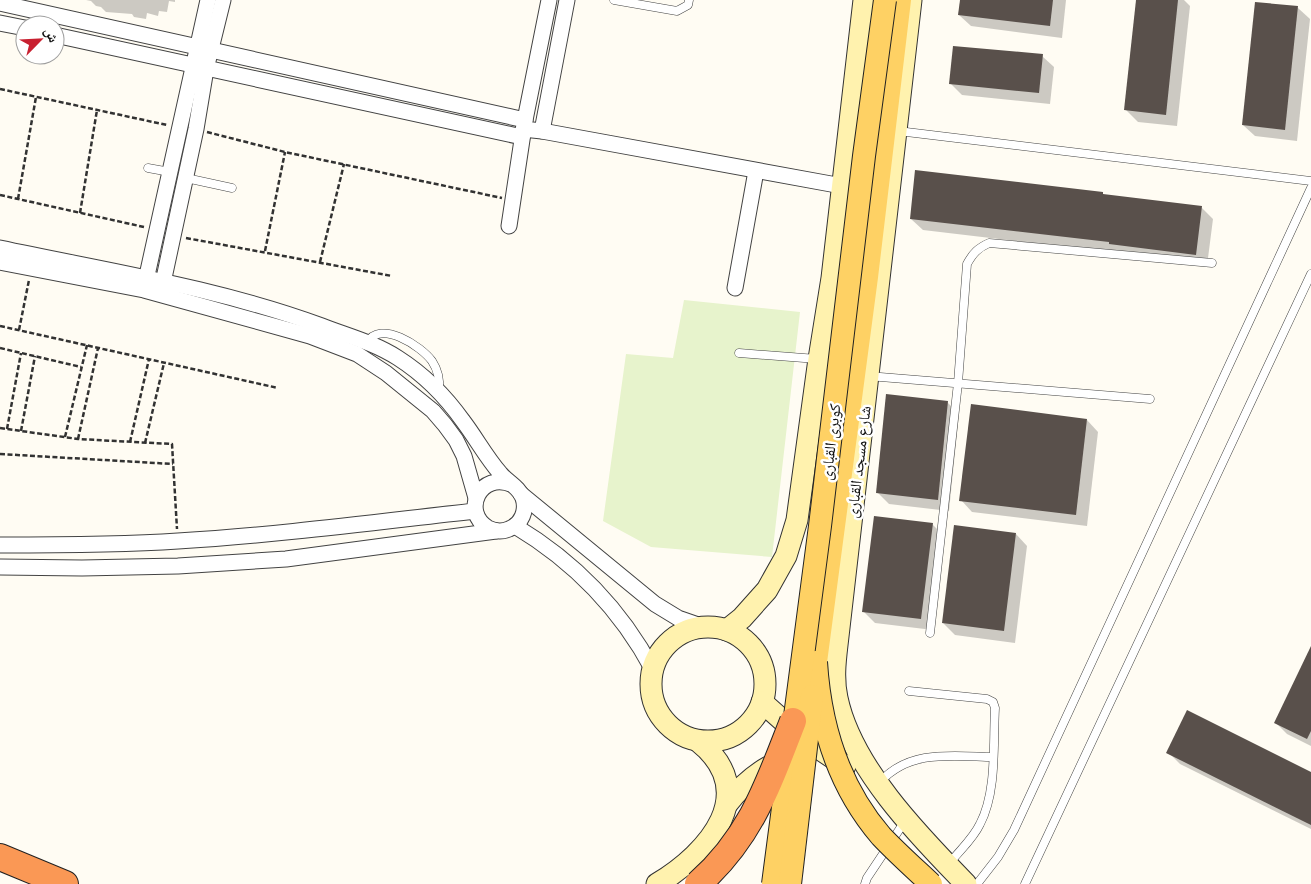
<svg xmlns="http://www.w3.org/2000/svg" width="1311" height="884" viewBox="0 0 1311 884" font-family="'Noto Serif','Noto Naskh Arabic',serif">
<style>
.pitch{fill:#e7f3cc}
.shadow{fill:#0003}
.building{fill:#59504b}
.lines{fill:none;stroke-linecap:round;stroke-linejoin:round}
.lane-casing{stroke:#434343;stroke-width:9}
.street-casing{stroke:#434343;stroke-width:17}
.secondary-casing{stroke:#323232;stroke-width:23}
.primary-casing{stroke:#212121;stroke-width:24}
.highway-casing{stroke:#212121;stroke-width:28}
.path{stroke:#323232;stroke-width:2.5;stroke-dasharray:5 2.5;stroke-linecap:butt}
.lane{stroke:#fff;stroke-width:8}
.street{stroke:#fff;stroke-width:15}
.secondary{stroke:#fff2ae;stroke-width:21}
.primary{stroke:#fed164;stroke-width:22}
.highway{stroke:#fa9855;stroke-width:26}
.primary-bridge-casing{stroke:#212121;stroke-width:24;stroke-linecap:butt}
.highway-bridge-casing{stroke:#212121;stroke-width:28;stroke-linecap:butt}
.primary-bridge{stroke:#fed164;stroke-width:22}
.highway-bridge{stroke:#fa9855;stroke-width:26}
.labels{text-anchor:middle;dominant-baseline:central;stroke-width:5;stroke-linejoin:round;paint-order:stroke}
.street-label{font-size:16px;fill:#101010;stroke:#fff}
</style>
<rect width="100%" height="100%" fill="#fffcf3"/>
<path class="pitch" d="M684,300L800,312L772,557L651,547L603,521L626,354L673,358Z"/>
<g class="shadow">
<path d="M86,0H175V2L169,1L167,12L159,11L158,16L147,13L146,19L134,17L132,14L106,12L101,7L96,6L91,1Z"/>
<path d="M961,0H1066L1062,38L971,26L959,15Z"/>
<path d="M1137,0H1184L1190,6L1177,126L1138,122L1126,110Z"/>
<path d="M1256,3L1298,8L1310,19L1297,141L1255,136L1243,125Z"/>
<path d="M1042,56L1054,67L1050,104L962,95L950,83Z"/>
<path d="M1102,193L1105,196L1201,207L1213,219L1207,266L1119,253L923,230L911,219Z"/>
<path d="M947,402L959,414L949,511L889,504L878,493Z"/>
<path d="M1087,420L1098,432L1087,526L972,512L961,500Z"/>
<path d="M932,524L944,536L933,630L875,623L863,611Z"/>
<path d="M1016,534L1027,546L1015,643L955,635L943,623Z"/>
<path d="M1311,649V746L1287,734L1276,723Z"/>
<path d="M1168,752L1311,773V829L1180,764Z"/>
</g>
<g class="building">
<path d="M960,0H1053L1050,26L958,15Z"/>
<path d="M1136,0H1178L1166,115L1124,110Z"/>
<path d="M1255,2L1298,6L1285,130L1242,125Z"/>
<path d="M953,46L1043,54L1039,93L949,84Z"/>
<path d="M915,170L1103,192V194L1202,206L1196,255L1109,244V242L910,219Z"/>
<path d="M886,394L948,401L938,500L876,493Z"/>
<path d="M971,404L1087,419L1076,515L959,501Z"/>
<path d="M874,516L933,523L921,619L862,612Z"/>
<path d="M954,525L1016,533L1004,631L942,623Z"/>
<path d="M1311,646V731L1307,739L1274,723Z"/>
<path d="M1187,710L1311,772V825L1166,753Z"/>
</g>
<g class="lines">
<g class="lane-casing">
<g id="lane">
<path d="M614,0L677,11L688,5L689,0"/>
<path d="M898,131L1311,181"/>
<path d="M148,168L170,172"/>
<path d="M186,178L232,188"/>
<path d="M367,343C380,319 421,346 432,361C438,370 440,381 439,391"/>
<path d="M739,353L817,359"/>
<path d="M868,376L1150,399"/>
<path d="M930,633L958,383L967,264C973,253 978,248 989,243L1212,263"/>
<path d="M909,691L987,699L993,702L995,708C993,744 997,792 980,824C973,839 959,851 949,864"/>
<path d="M880,782C910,749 952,756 993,757"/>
<path d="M865,884L867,878L905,821"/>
<path d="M977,884L998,857L1014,830L1311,188"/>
<path d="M1025,884L1311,274"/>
</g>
</g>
<g class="street-casing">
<g id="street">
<path d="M0,3L525,120"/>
<path d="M0,23L25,28"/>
<path d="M55,35L522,137"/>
<path d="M523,129L542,131L842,186"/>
<path d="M542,131L567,0"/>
<path d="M509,226L525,120L549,0"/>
<path d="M0,248C108,271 219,288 322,326C348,336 375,343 398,358C423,374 446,397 463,421C476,438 486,457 500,473C507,482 519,487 523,498C527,510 522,524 509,529C502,532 494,531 488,528C461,512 480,470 513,485"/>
<path d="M0,262L144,290L310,336L357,354L386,373L433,411L445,425L456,440L464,456L476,498"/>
<path d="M735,288L756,171"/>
<path d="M144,289L208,0"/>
<path d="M161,292L196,129L206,69L223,0"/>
<path d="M521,494L655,604L678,618L704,627"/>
<path d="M515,526C575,562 620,608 653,670"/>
<path d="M0,545C59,545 119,545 178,541C277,535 376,522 475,511"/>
<path d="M0,567L82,568L178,566L286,559L496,531"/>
</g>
</g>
<g class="secondary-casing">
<g id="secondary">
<path d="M911,0L837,645C835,662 833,680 837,698C851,766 918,835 966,884"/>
<circle cx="708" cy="684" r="57"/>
<path d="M727,630L742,618L767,590L786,556L797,520L819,359L832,278L864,0"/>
<path d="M762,702L799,735L845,766"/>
<path d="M727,804C742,785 760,769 783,760"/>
<path d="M657,884C709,853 762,792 698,741"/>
</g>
</g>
<g class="primary-casing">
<path id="primary" d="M816,662L867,277L900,0"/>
</g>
<g class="highway-casing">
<path id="highway" d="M0,857L65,884"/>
</g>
<g class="path">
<path d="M0,89L167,125"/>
<path d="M207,132L285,152L502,198"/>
<path d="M0,195L144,227"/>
<path d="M18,199L36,97"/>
<path d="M80,213L97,110"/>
<path d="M186,238L392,276"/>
<path d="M265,251L285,152"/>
<path d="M320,262L344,164"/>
<path d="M0,326L278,388"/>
<path d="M19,330L29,280"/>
<path d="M0,348L81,367"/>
<path d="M0,428L78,439L172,444L177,529"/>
<path d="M7,429L21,353"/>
<path d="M21,431L35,356"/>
<path d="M65,437L87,345"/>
<path d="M78,439L98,348"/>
<path d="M130,442L149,359"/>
<path d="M145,443L164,363"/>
<path d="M0,454L173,464"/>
</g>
<use href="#lane" class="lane"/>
<use href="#street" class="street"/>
<use href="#secondary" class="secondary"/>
<use href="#primary" class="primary"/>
<use href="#highway" class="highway"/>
<g class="primary-bridge-casing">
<g id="primary-bridge">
<path d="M816,662C820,726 839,787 881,836C897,853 914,868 931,884"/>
<path d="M773,884L820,526L864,156L885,0"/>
<path d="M790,884L812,696"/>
</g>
</g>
<g class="highway-bridge-casing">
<path id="highway-bridge" d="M698,884C751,837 768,785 793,721"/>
</g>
<use href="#primary-bridge" class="primary-bridge"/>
<use href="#highway-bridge" class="highway-bridge"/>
</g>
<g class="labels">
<g class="street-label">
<text transform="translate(830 442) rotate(-83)">كوبرى القبارى</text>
<text transform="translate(858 462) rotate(-83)">شارع مسجد القبارى</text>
</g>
</g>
<g transform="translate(40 40) rotate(66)"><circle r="24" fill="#ffffff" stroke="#9f9f9f"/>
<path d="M0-4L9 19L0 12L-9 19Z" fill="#c82030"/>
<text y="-8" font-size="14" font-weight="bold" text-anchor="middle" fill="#101010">ش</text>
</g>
</svg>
